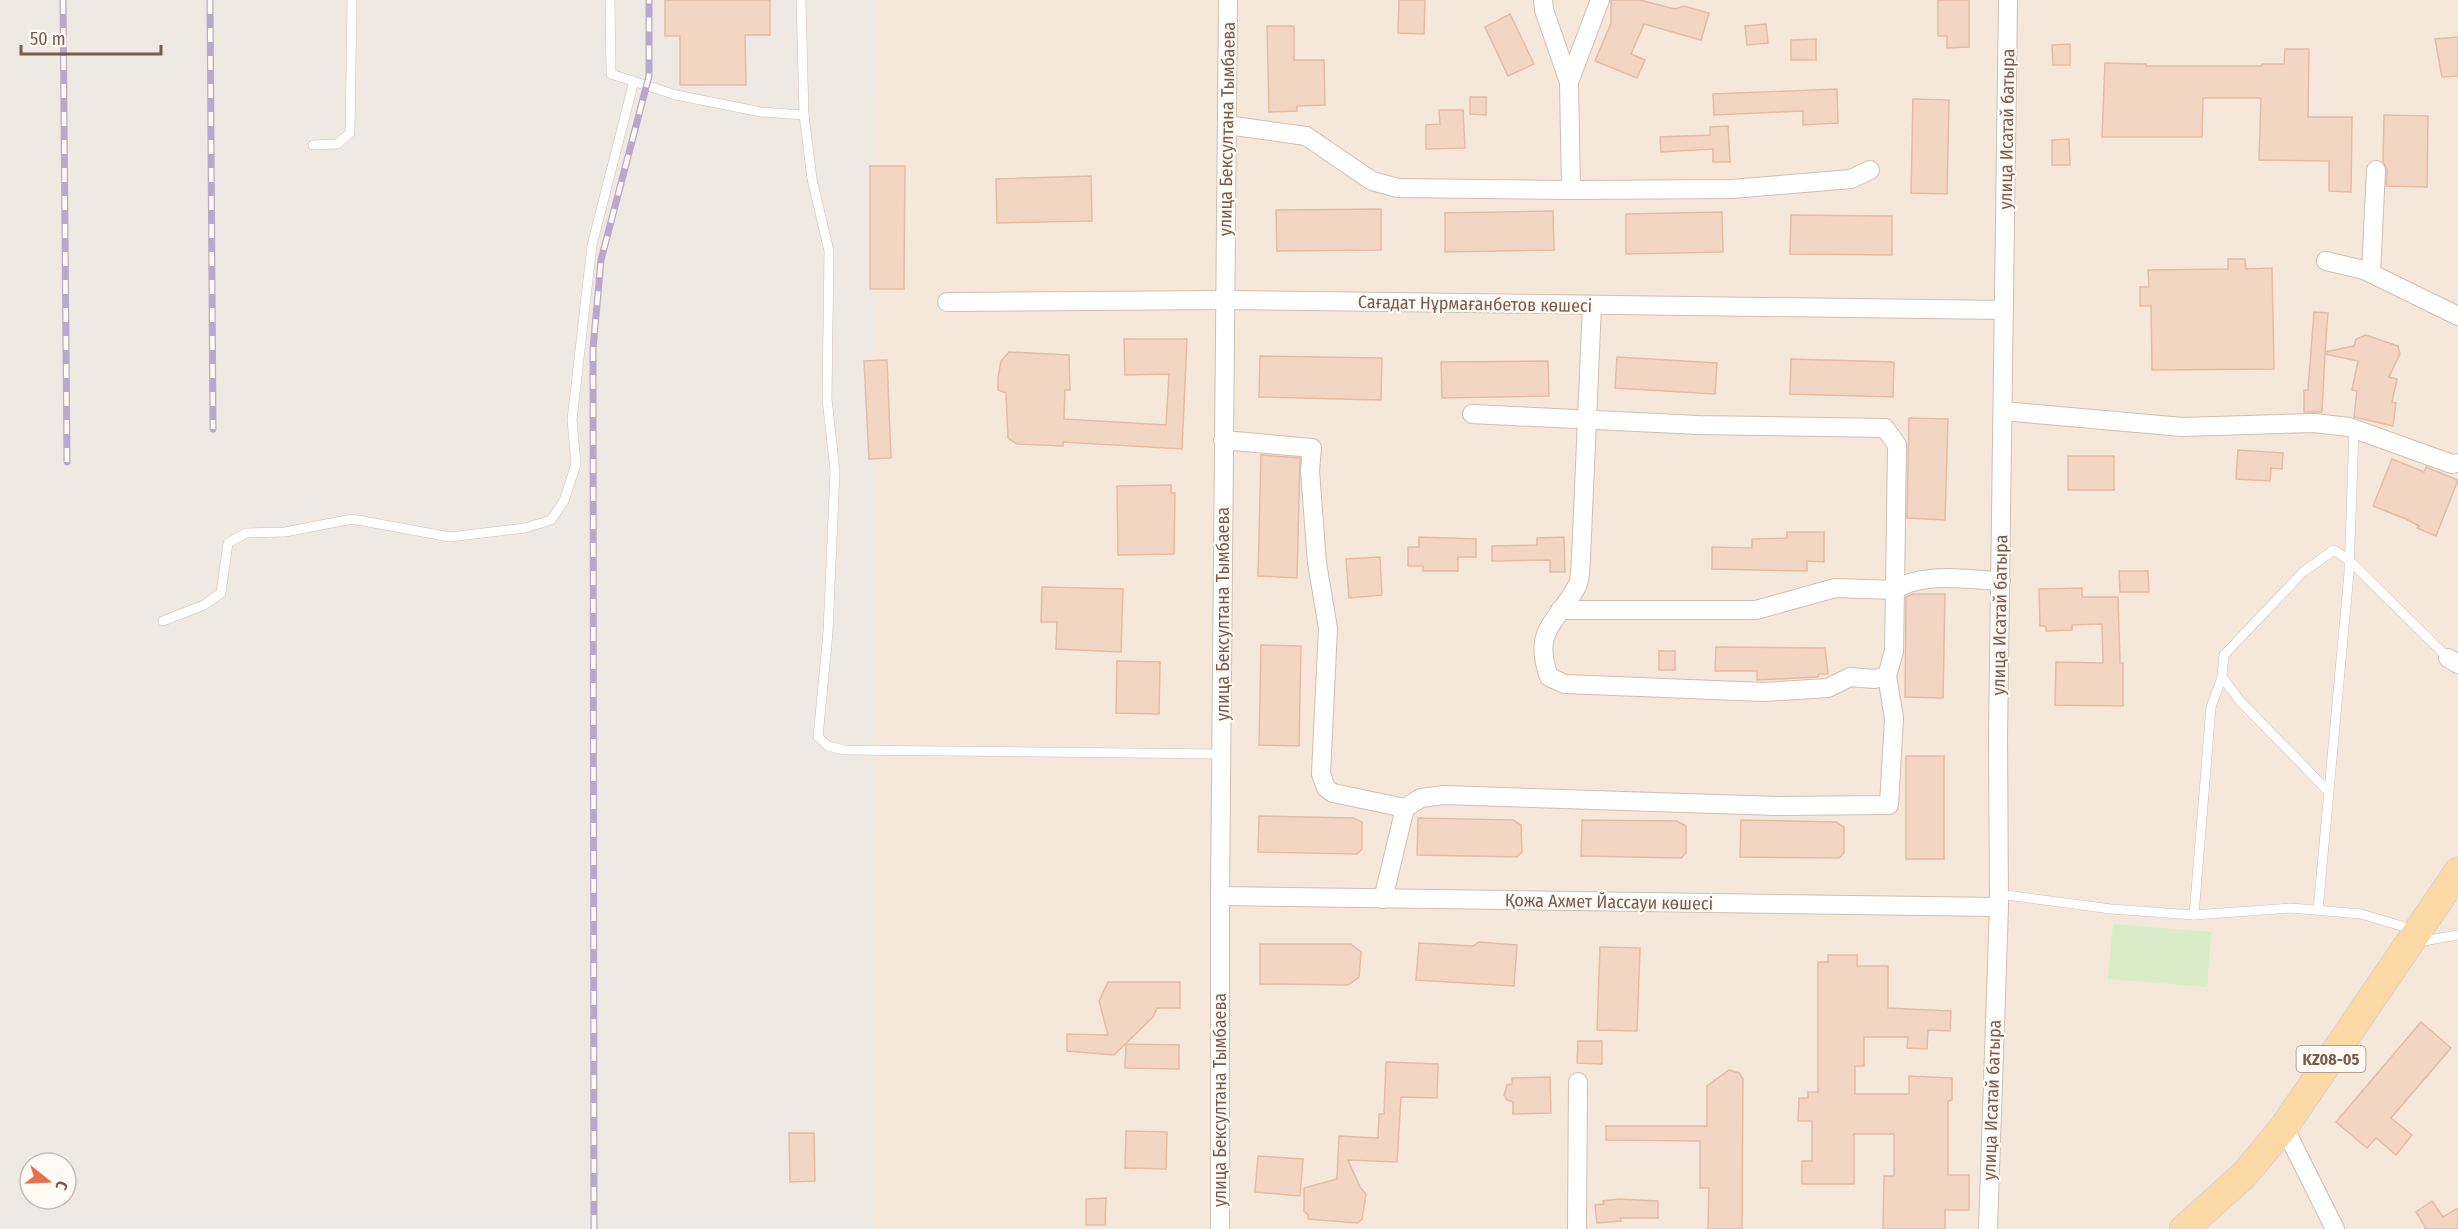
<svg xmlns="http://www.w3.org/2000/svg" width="2458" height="1229" viewBox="0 0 2458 1229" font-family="'Fira Sans Condensed',sans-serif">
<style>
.residential{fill:#f5e8da;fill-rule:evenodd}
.industrial{fill:#efe9e4;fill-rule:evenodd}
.green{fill:#d8ecc9}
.building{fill:#f3d5c3;stroke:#e6bba3;stroke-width:1.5}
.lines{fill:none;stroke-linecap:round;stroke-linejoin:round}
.lane-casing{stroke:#d1beb0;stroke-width:10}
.street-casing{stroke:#d1beb0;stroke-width:20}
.primary-casing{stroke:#dad1cd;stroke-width:30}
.lane{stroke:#fff;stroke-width:9}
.street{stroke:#fff;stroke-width:18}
.primary{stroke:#fbd9a5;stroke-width:28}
.rail-casing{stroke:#b9a8c9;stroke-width:7}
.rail{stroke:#fffaf3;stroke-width:4.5;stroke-dasharray:14;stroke-linecap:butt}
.labels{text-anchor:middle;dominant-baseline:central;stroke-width:4.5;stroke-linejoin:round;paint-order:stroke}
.shield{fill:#fffaf3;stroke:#a28b7f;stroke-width:1.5}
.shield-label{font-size:16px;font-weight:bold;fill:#7a5c4d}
.street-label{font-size:18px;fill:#7a5c4d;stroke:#fffaf3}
</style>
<rect width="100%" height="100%" fill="#fdf6ec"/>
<path class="residential" d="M0,0H2458V1229H0ZM30,1163H66V1199H30Z"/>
<path class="industrial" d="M0,0H877L873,1229H0ZM30,1163H66V1199H30Z"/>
<path class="green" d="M2113,924L2211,932L2207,987L2108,979Z"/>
<g class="building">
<path d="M665,0H770V35H745L746,85H680V36H665Z"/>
<path d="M1399,0H1425L1424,34L1398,33Z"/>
<path d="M1611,0H1640L1675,9L1684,6L1709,13L1701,40L1644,24L1631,54L1645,60L1637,78L1595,61L1611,23Z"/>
<path d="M1938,0H1969V47L1947,48V36H1938Z"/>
<path d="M1510,14L1534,64L1508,76L1485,27Z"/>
<path d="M1766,24L1768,43L1747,45L1745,26Z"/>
<path d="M1267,26H1294V60H1324L1325,105L1297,106V111L1269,112Z"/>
<path d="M2458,37V76L2442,77L2435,39Z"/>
<path d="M1816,39V60H1791V40Z"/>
<path d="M2070,44V65H2053L2052,45Z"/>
<path d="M2285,49H2309L2308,117H2352L2351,192L2329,191V161L2259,160L2261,98H2203L2202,137H2102L2105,63L2146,64V66H2261L2262,64H2284Z"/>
<path d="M1837,89L1838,123L1803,125V111L1714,115L1713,94Z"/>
<path d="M1470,97H1486V115L1470,114Z"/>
<path d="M1913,99L1949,100L1947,194L1911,193Z"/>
<path d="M1439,110H1463L1465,148L1426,149V125L1440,124Z"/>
<path d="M2384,115L2428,116L2427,187L2386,186L2387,170L2383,162Z"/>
<path d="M1728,126L1730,162H1713V149L1661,152L1660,137L1710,135V127Z"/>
<path d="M2069,139L2070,165H2052V140Z"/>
<path d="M870,166H905L904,289H870Z"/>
<path d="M1091,176L1092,221L997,223L996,179Z"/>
<path d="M1381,209V250L1277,251L1276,210Z"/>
<path d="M1553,211L1554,250L1445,252V213Z"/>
<path d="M1722,212L1723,252L1626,254V214Z"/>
<path d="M1791,215L1892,216V255L1790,254Z"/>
<path d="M2228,259H2245L2246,269L2272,268L2274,369L2152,370L2151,306H2140V287H2149L2148,270L2228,269Z"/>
<path d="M2314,312L2328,313L2325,352L2354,346L2356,339L2366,335L2398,346L2400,354L2389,377L2397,379L2392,402L2396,403L2393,426L2354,417L2357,391L2352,390L2358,361L2325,354L2322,412H2304V390H2308Z"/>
<path d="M1124,339H1187L1182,449L1063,442V446L1017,444L1008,438L1006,393L998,390V378L1001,361L1009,352L1069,355L1070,390H1065L1064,419L1166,425L1169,374L1125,375Z"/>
<path d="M1260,356L1382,358L1381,400L1259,397Z"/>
<path d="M1617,357L1717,363L1715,394L1615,388Z"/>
<path d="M1791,359L1894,362L1893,397L1790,394Z"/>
<path d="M887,360L891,458L869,459L864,361Z"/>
<path d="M1548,361L1549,396L1442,398L1441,362Z"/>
<path d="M1909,418L1948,419L1945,520L1907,518Z"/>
<path d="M2238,450L2283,453L2282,469L2271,468L2270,481L2236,479Z"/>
<path d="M1261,455L1300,458L1297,578L1258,576Z"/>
<rect x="2068" y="456" width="46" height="34"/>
<path d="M2392,459L2424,472L2426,467L2458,480L2436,536L2417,528L2419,526L2406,519L2373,506Z"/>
<path d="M1171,485V493H1175L1174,554L1118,555L1117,486Z"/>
<path d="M1787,532H1824V562L1807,561V571L1712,569V547L1752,548V539L1787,538Z"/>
<path d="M1419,537L1476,539V557H1458V571H1423V566H1408V547H1419Z"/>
<path d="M1564,537L1565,572H1550V560L1492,561V546L1537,545V538Z"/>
<path d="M1380,557L1382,595L1349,598L1346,559Z"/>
<path d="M2119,571H2148L2149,592H2120Z"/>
<path d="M1042,587L1123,589L1121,652L1056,649L1057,622H1041Z"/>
<path d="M2082,588V597H2118L2120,663H2123V706L2055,705L2056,662L2103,663L2102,624L2072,625V630L2046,631V626H2040L2039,589Z"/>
<path d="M1913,594H1945L1943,698L1905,697L1906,597Z"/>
<path d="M1261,645L1301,646L1299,746L1259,745Z"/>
<path d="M1716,647L1825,648L1828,674H1819L1818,677L1757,680V671H1715Z"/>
<rect x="1659" y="651" width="16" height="19"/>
<path d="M1117,661L1160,662L1159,714L1116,713Z"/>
<rect x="1906" y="756" width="38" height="103"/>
<path d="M1259,816L1353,818L1362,822V849L1357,854L1258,852Z"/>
<path d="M1418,818L1513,820L1521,825L1522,852L1517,857L1417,855Z"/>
<path d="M1582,820L1677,821L1686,826V853L1681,858L1581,856Z"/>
<path d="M1741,820L1836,822L1844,827V853L1839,858L1740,857Z"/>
<path d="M1479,942L1517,945L1514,986L1416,980L1419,943L1473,946Z"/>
<path d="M1260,944H1351L1361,952L1359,977L1348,985L1260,984Z"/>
<path d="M1600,947L1640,948L1637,1031L1597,1030Z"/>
<path d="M1828,955H1857V966H1888V1008L1951,1011L1950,1031L1928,1030L1927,1049L1907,1048L1908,1037H1864V1066H1855V1094H1909V1076L1952,1078V1100L1948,1101V1175H1969V1210H1945V1229H1883L1884,1176H1894V1134H1854V1184H1802V1161H1812V1121H1798L1799,1098H1808V1092H1818V962H1828Z"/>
<path d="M1108,982H1180V1008H1157L1153,1017L1114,1055L1067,1051V1034L1108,1035L1099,1001Z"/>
<path d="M2421,1022L2451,1048L2391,1118L2412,1135L2396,1155L2376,1138L2367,1148L2336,1122Z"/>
<path d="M1578,1041H1602V1064L1577,1063Z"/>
<path d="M1126,1044L1179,1045V1069L1125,1068Z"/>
<path d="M1386,1062L1438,1064L1437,1098L1401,1097L1397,1162L1348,1160L1360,1187L1366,1194L1362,1219L1358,1223L1308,1219V1215L1304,1211V1188L1337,1179L1339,1136L1378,1138L1379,1114H1384Z"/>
<path d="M1729,1070L1739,1073L1743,1079L1742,1229H1708L1709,1188H1700V1141L1606,1140V1126H1707V1086Z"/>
<path d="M1550,1077L1551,1113L1513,1114V1102L1507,1100L1504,1095L1507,1085L1512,1084V1078Z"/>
<path d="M1126,1131L1167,1132L1166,1169L1125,1168Z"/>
<path d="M789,1133H814L815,1181L790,1182Z"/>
<path d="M1258,1156L1303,1159L1300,1196L1255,1192Z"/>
<path d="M1106,1198L1105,1225H1086V1199Z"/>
<path d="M1619,1199L1658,1201V1218H1620L1621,1221L1597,1223L1595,1205L1604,1204L1603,1201Z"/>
<path d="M2432,1201L2443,1217L2458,1208V1229H2424L2426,1228L2416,1212Z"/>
</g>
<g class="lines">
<g class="lane-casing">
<g id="lane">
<path d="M610,0L611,74L676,95L761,112L804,115"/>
<path d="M801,0L804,115L812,179L829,251L827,399L835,471L828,632L818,737L828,746L845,750L1222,754"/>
<path d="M313,145L337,144L350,133L352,0"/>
<path d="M163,621L204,605L221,593L228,543L246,533L285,532L352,519L450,537L525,528L551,520L564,501L576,464L572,420L592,245L634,81"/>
<path d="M2329,792L2240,701L2222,677L2224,655L2303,572L2334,550L2350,561L2448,658"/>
<path d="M1999,894L2111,909L2194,915L2291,908L2361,914L2415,930"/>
<path d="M2318,910L2349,573L2354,429"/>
<path d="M2194,915L2211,707L2222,677"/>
<path d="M2418,942L2458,935"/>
</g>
</g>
<g class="street-casing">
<g id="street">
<path d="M1569,82L1600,0"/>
<path d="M1227,125L1306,136L1372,181L1398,188L1571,190L1569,82L1544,10L1543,0"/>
<path d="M1571,190L1732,189L1851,179L1870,170"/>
<path d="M2326,261L2364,270L2458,316"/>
<path d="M2371,273L2376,170"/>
<path d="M947,302L1224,300L2004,310"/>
<path d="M1592,305L1581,558C1580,567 1581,579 1577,586C1557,624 1532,628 1549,677L1565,684L1764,692L1828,688L1850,677L1874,679L1887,676L1894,651L1895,590C1924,571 1968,580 2001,581"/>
<path d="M2003,411L2182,427L2314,423L2349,427L2452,464L2458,463"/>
<path d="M1472,414L1698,425L1885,428L1897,445L1895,590L1835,588L1756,610H1560"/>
<path d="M1223,440L1312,448L1310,471L1317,563L1328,628L1321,774L1326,788L1333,793L1405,808L1383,899"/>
<path d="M2448,658L2458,664"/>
<path d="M1405,808L1421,798L1444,795L1777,806L1889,805L1894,718L1887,676"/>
<path d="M1220,896L1999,907"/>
<path d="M2284,1127L2335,1229"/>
<path d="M1220,1229V896L1228,0"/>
<path d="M1577,1229L1578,1082"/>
<path d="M1988,1229L1999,907L1998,737L2008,0"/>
</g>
</g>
<g class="primary-casing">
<path id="primary" d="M2184,1229L2244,1175L2284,1127L2458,872"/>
</g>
<use href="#lane" class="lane"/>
<use href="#street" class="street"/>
<use href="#primary" class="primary"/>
<g class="rail-casing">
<g id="rail">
<path d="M63,0L67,462"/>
<path d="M210,0L213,429"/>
<path d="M594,1229L593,349L601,260L649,76V0"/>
</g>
</g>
<use href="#rail" class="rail"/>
</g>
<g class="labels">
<rect class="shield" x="2296.5" y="1046" width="69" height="26" rx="4.5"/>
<g class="shield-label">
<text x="2331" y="1059">KZ08-05</text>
</g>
<g class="street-label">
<text transform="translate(1227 129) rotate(-89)">улица Бексултана Тымбаева</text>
<text transform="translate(2007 129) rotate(-89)">улица Исатай батыра</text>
<text transform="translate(1475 304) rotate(1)">Сағадат Нұрмағанбетов көшесі</text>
<text transform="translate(1223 614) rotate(-90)">улица Бексултана Тымбаева</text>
<text transform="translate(2000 615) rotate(-89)">улица Исатай батыра</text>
<text transform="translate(1609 902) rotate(1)">Қожа Ахмет Йассауи көшесі</text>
<text transform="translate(1220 1100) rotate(-90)">улица Бексултана Тымбаева</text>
<text transform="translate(1992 1100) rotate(-88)">улица Исатай батыра</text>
</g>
</g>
<g transform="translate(48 1181) rotate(108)"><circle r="28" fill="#fffaf3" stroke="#cabbb1" stroke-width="1.5"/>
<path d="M0-4.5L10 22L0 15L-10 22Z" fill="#e76f51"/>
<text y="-9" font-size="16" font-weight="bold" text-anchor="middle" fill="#7a5c4d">С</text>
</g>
<path d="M21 45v9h140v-9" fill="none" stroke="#7a5c4d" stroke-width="3"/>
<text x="30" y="45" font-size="18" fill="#7a5c4d" stroke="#fffaf3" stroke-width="4.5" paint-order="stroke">50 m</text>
</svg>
